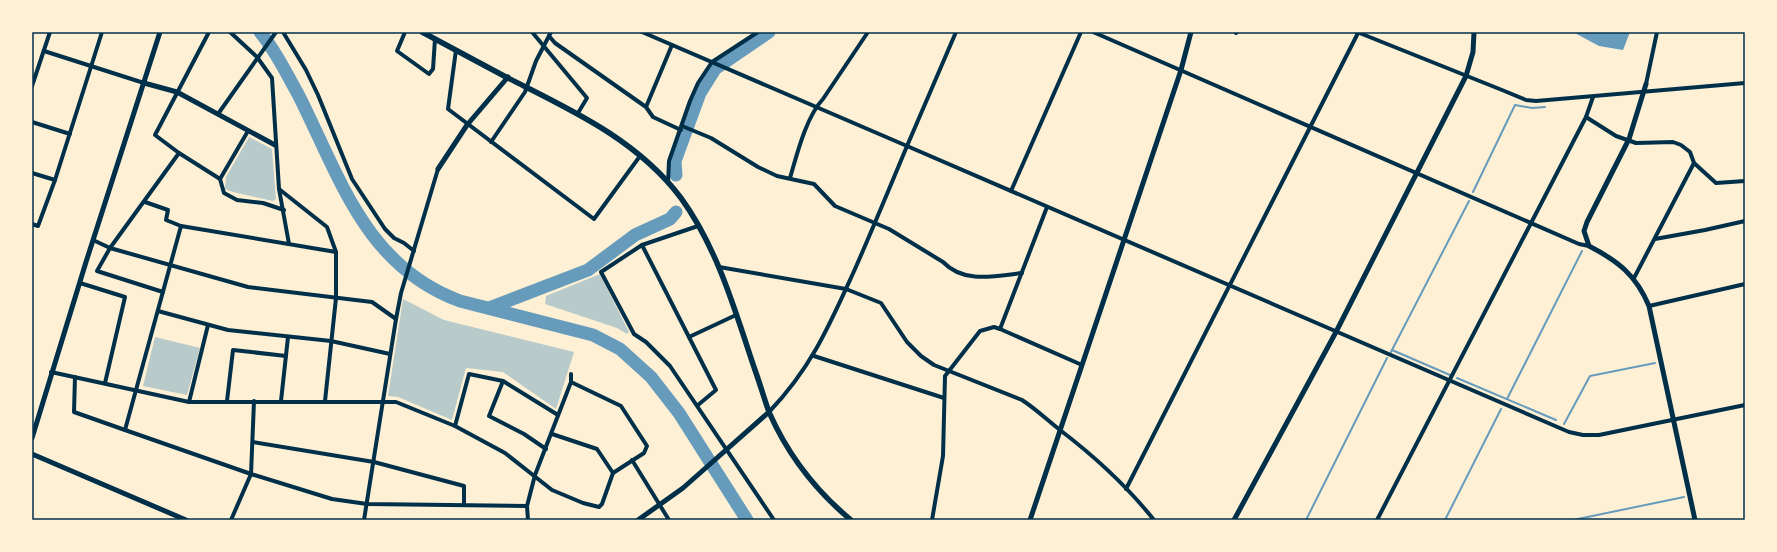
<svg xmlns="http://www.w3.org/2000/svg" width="1777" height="552" viewBox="0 0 1777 552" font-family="'Public Sans',sans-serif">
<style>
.green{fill:#b9caca}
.water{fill:#669bbc}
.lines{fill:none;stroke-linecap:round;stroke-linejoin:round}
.stream{stroke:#669bbc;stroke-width:2}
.river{stroke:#669bbc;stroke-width:13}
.minor{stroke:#003049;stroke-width:4}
.tertiary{stroke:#003049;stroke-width:5}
.secondary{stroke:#003049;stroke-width:5.5}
.neatline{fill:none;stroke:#003049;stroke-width:1.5}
</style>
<rect width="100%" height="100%" fill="#fdf0d5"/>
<g class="green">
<path d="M249,137L272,149L276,199L273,201L233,192L225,189L226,177Z"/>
<path d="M600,274L629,332L627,334L617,328L545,304L546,296Z"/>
<path d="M403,299L444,320L574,352L556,409L503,372L466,368L452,420L398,397L388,396Z"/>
<path d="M155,337L200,348L187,395L143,386Z"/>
</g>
<path class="water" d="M1573,32H1630L1623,50L1599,46Z"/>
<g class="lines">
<g class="stream">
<path d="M1473,192L1515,105L1532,108L1545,107"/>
<path d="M1392,350L1469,201"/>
<path d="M1391,352L1392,350L1450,375"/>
<path d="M1457,378L1556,420"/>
<path d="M1507,399L1582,251"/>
<path d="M1564,424L1590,376L1655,363"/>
<path d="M1306,520L1387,358"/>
<path d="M1445,520L1501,409"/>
<path d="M1573,520L1684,497"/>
</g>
<g class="river">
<path d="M260,32C276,51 286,73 298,94C340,177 365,266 460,301L593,335L620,349L651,377L679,413L747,520"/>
<path d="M676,175L675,161L700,93L715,69L769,32"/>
<path d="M489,308L588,270L635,235L670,219L676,212"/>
</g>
<g class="minor">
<path d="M209,32L155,135L179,153L220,179"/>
<path d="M230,32L257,57L272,78L279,189L289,244"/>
<path d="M283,32L306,70L318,95L352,179L385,229L394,238L404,243L414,251"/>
<path d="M405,32L397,51L429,74L433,69L435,39"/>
<path d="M532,32L587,98L578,113"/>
<path d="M642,32L907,146L956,32"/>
<path d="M1093,32L1579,244L1589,246"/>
<path d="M1357,32L1502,90L1526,100L1536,101L1745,83"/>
<path d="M1236,33L1237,32"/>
<path d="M549,36L555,43L646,107L653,117L681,130"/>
<path d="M456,50L448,109L594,219L640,156"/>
<path d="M44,51L144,83"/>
<path d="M1646,84L1657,32"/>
<path d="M32,86L50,32"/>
<path d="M646,107L672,45"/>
<path d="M218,114L276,32"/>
<path d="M1586,117L1616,136L1636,143L1673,142L1681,145L1690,152L1694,163L1716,183L1745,181"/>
<path d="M32,122L70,134"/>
<path d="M682,126L711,138L758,167L777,176L814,184L835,206L889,229L943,262C964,284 995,276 1022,273"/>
<path d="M248,131L220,179L224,193L237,200L263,203L284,210"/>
<path d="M491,142L525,92L536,61L551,32"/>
<path d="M32,173L55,180"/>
<path d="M790,178C797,154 806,117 823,99L868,32"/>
<path d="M668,183L669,161L690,101L698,83L712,62L758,32"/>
<path d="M279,189L327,227L336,252"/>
<path d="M1011,191L1081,32"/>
<path d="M145,202L168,210L166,220L181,226"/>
<path d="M32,224L38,226L55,180L102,32"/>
<path d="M698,226L642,245L601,272L634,334L646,342L670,366L774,520"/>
<path d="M1655,239L1705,230L1745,221"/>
<path d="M93,240L110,248L248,287L372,302L396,319"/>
<path d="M642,245L716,390L698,405"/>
<path d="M719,267L846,289L881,303L907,342L921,356L934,365L1022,400C1036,409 1047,420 1060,430C1094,456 1127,486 1154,520"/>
<path d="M1634,278L1694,163"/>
<path d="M80,283L125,297L105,383"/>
<path d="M163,292L97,271L110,248L179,153"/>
<path d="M1649,306L1745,284"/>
<path d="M158,311L228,330L331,341L390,354"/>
<path d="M1000,329L1082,365"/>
<path d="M689,337L736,315"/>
<path d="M814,356L944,398"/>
<path d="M51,372L189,402H396L455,426L505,453L552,490L583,503L599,507L602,504L613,473L644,453L647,446L621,406L571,382"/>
<path d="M75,377L74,412L125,430"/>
<path d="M503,381L489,416L524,434L546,449"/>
<path d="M227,401L233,350L286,356"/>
<path d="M281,401L288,337"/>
<path d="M325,401L336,298V252L181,226L125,430L251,474L332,499L367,504L527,506"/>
<path d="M189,402L208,325"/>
<path d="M769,412C812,367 830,324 855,269C873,228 890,187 907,146L1569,432L1583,435H1599L1745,405"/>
<path d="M455,426L469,374L503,381L558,415"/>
<path d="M552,434L597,449L613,473"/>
<path d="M253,442L374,462L464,486V504"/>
<path d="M632,460L669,520"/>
<path d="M1126,489L1358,33"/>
<path d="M231,520L251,474L254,401"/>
<path d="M364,520L396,319L401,293L438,169"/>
<path d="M528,520L527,506L535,475L571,382V374"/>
<path d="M932,520L943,456L945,376L980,331L994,327L1000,329L1047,207"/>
<path d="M1377,520L1586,117L1593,97"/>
</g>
<g class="tertiary">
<path d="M144,83L177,92L275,145"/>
<path d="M1646,84L1629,139L1587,222L1584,231L1589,246C1618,261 1636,275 1649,306L1695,520"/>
<path d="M438,169L467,125L508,77"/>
<path d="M32,438L86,262L160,32"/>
<path d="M32,454L186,520"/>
<path d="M638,520L683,488L769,412"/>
<path d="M1030,520L1181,70L1191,32"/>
<path d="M1234,520L1336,332L1466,76L1473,52L1474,32"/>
</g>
<path class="secondary" d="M422,32C450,47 478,62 506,77C569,109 637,139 681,198C718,249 735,311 755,370C760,384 764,398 769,412C787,453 816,491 851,520"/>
</g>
<rect width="1777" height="552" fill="none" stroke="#fdf0d5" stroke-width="66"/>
<rect x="33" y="33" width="1711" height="486" class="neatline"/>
</svg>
